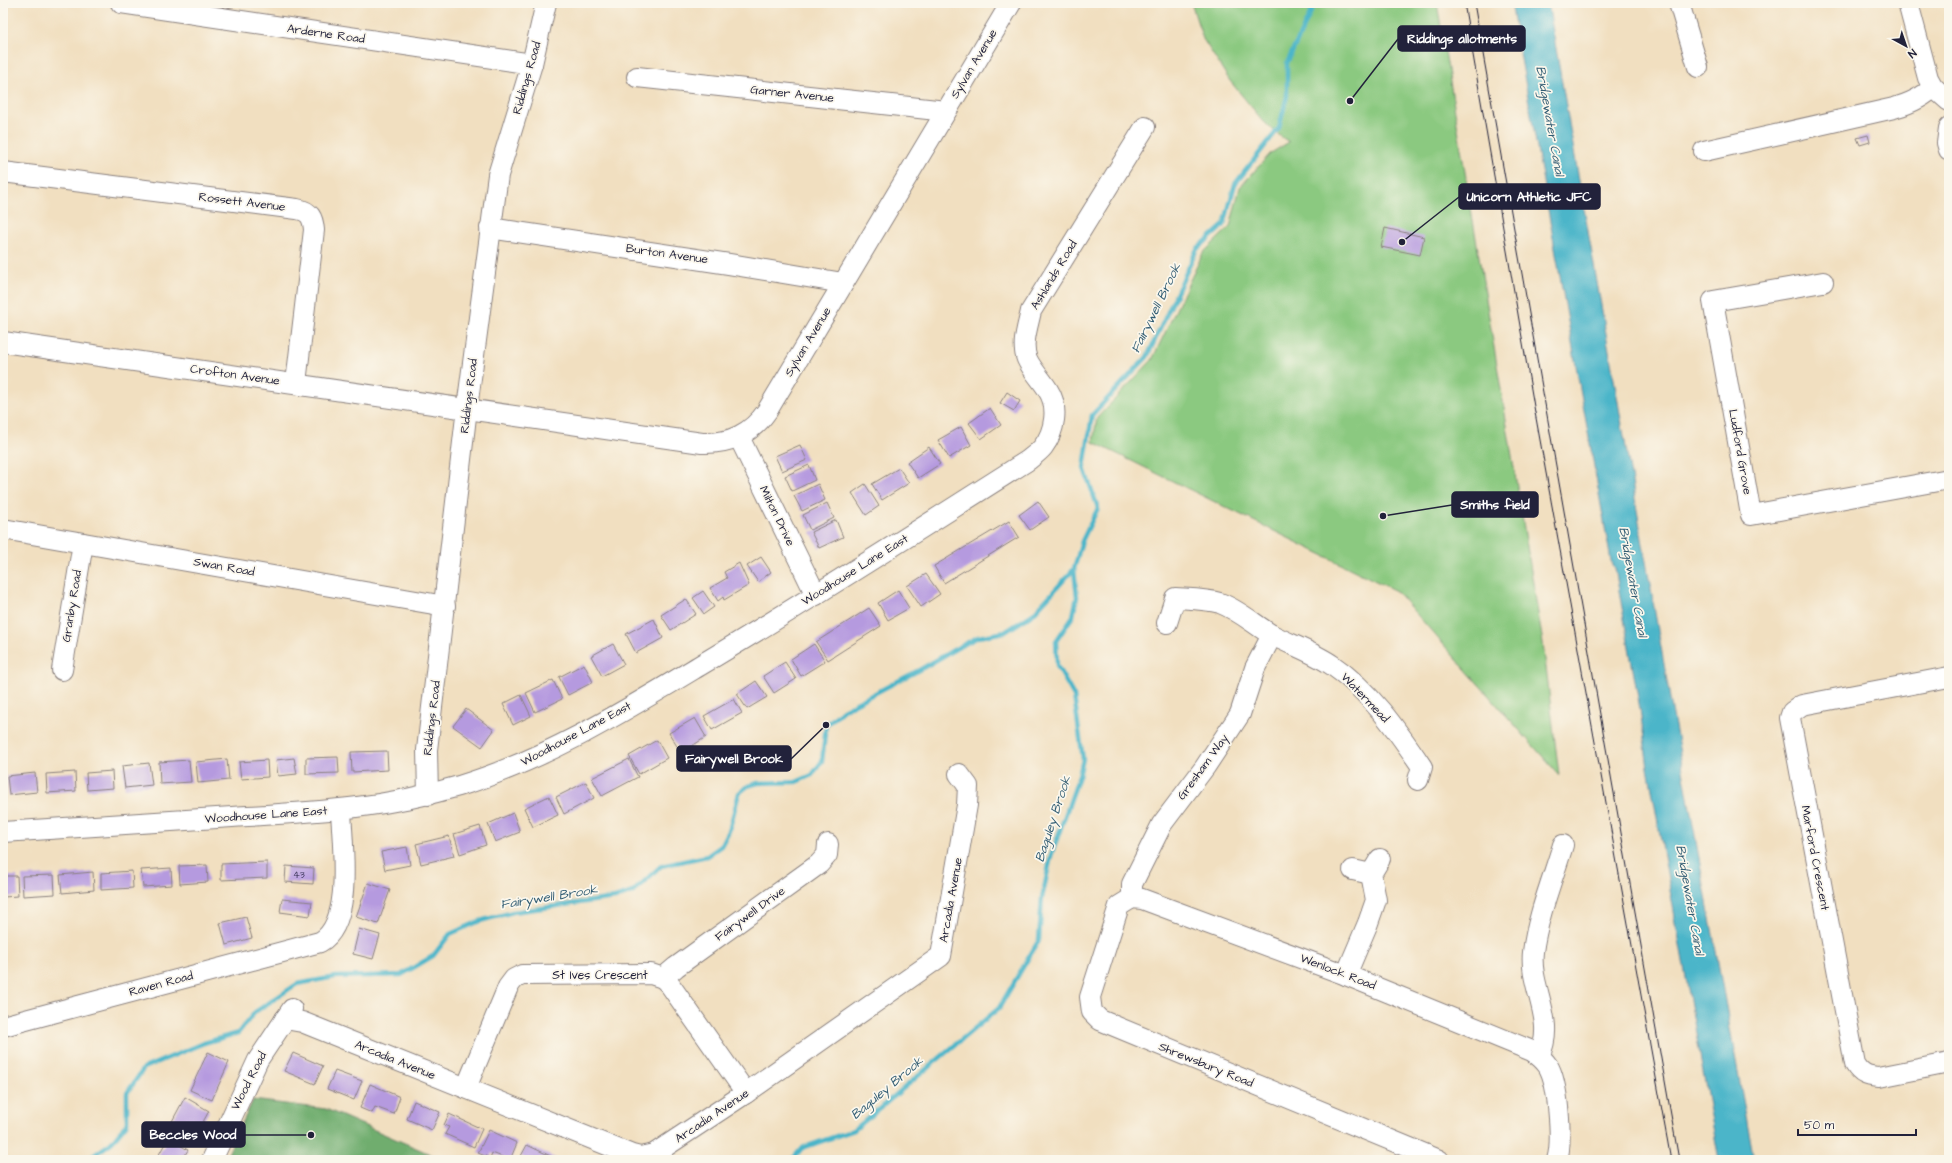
<svg xmlns="http://www.w3.org/2000/svg" width="1952" height="1163" viewBox="0 0 1952 1163" font-family="'Architects Daughter',sans-serif">
<style>
.green{fill:#8bc980;stroke:#56765e}
.forest{fill:#70ad6e;stroke:#496854}
.water{fill:#4bb5c9;stroke:#366c82}
.lines{fill:none;stroke-linecap:round;stroke-linejoin:round}
.stream{stroke:#4bb5c9;stroke-width:4.5}
.building{fill:#b59adf}
.minor-casing{stroke:#8a807e;stroke-width:22}
.minor{stroke:#fff;stroke-width:20}
.tram{stroke:#22223b;stroke-width:1}
.labels{text-anchor:middle;dominant-baseline:central;stroke-width:3.5;stroke-linejoin:round;paint-order:stroke}
.number-label{font-size:10px;fill:#474064}
.street-label{font-size:12px;fill:#22223b;stroke:#fbf7ec}
.water-label{font-size:13px;font-style:italic;fill:#325d74;stroke:#fbf7ec}
.leader{fill:none;stroke:#22223b;stroke-width:1.5}
.callout-dot{fill:#22223b;stroke:#fbf7ec;stroke-width:1.5}
.callout{fill:#22223b;stroke:#22223b;stroke-width:1.5}
.callout-label{font-size:13px;text-anchor:middle;font-weight:bold;fill:#fff}
</style>
<rect width="100%" height="100%" fill="#fbf7ec"/>
<filter id="ink" filterUnits="userSpaceOnUse"><feTurbulence type="fractalNoise" baseFrequency=".025" numOctaves="2"/><feDisplacementMap in="SourceGraphic" scale="8" xChannelSelector="R" yChannelSelector="G"/><feConvolveMatrix kernelMatrix="1 2 1 2 8 2 1 2 1" color-interpolation-filters="sRGB"/></filter>
<filter id="wash" filterUnits="userSpaceOnUse"><feTurbulence type="fractalNoise" baseFrequency=".012" numOctaves="4" result="noise"/><feDisplacementMap in="SourceGraphic" scale="16" xChannelSelector="R" yChannelSelector="G"/><feGaussianBlur stdDeviation="0.9" result="paint"/><feColorMatrix in="noise" values="0 0 0 0 0 0 0 0 0 0 0 0 0 0 0 0 0 1.4 0 .05"/><feComposite in="paint" operator="in"/></filter>
<g filter="url(#wash)">
<rect width="100%" height="100%" fill="#f1dfc0"/>
<path class="green" d="M1191,3H1437L1543,643L1559,775L1396,591L1093,442L1097,418L1152,360L1203,253L1230,227L1240,187L1271,153L1289,142L1280,136L1263,121L1230,81L1203,39Z"/>
<path class="forest" d="M253,1100L326,1109L444,1160H225Z"/>
<path class="water" d="M1511,3H1548L1671,704L1754,1160H1719L1648,768L1640,709L1615,568L1611,561Z"/>
<g class="lines">
<g class="stream">
<path d="M87,1160L111,1143L127,1123V1093L144,1068L204,1043L238,1033L255,1012L297,984L335,977L401,975L433,956L450,934L480,921L513,912L615,898L633,892L661,866L707,856L721,846L729,831L739,793L748,786L758,783L796,782L812,775L822,761L826,725L843,710L921,669L957,648L978,637L1005,632L1033,614L1074,569L1082,541L1098,508L1084,468L1092,415L1147,357L1197,249L1224,225L1235,184L1279,128L1287,96V63L1315,3"/>
<path d="M792,1160L802,1148L854,1130L999,1008L1039,940L1042,898L1051,856L1079,776L1083,759L1074,696L1057,666L1056,641L1073,616L1077,597L1074,569"/>
</g>
</g>
<g id="blocks">
<g class="building">
<path d="M1868,135L1870,142L1860,145L1857,138Z"/>
<path d="M1385,228L1424,237L1420,255L1381,247Z"/>
<path d="M1007,392L1020,401L1014,411L1000,403Z"/>
<path d="M990,408L1001,425L981,439L969,423Z"/>
<path d="M961,427L971,445L949,458L938,440Z"/>
<path d="M800,445L807,460L782,471L775,456Z"/>
<path d="M929,447L940,464L918,478L907,462Z"/>
<path d="M809,465L815,480L792,491L785,476Z"/>
<path d="M899,468L909,483L882,500L872,484Z"/>
<path d="M818,484L825,500L802,511L794,496Z"/>
<path d="M865,484L879,506L866,515L852,493Z"/>
<path d="M1038,501L1049,517L1030,530L1019,515Z"/>
<path d="M827,503L834,518L810,530L803,515Z"/>
<path d="M836,520L843,537L819,548L811,532Z"/>
<path d="M1009,521L1019,537L944,583L934,566Z"/>
<path d="M761,557L771,572L758,582L747,566Z"/>
<path d="M739,563L749,585L724,600L723,597L718,601L710,588L727,578L724,572Z"/>
<path d="M926,574L940,594L921,607L907,586Z"/>
<path d="M898,590L909,608L888,620L878,603Z"/>
<path d="M703,591L714,607L704,614L693,598Z"/>
<path d="M686,599L696,614L671,630L661,615Z"/>
<path d="M869,608L881,626L828,660L816,642Z"/>
<path d="M654,619L663,638L636,653L626,634Z"/>
<path d="M613,644L624,664L602,676L591,656Z"/>
<path d="M814,644L825,661L801,676L791,659Z"/>
<path d="M785,662L796,679L774,693L763,676Z"/>
<path d="M584,664L593,682L568,695L559,677Z"/>
<path d="M553,680L562,699L535,712L526,693Z"/>
<path d="M756,681L767,697L747,709L737,694Z"/>
<path d="M521,695L531,716L513,725L503,704Z"/>
<path d="M734,699L742,713L712,730L704,716Z"/>
<path d="M466,709L494,730L482,747L453,726Z"/>
<path d="M695,718L706,737L681,753L669,733Z"/>
<path d="M657,740L667,758L639,774L629,756Z"/>
<path d="M387,751L388,770L352,772L351,752Z"/>
<path d="M338,757L339,773L306,774V758Z"/>
<path d="M294,758L297,774L278,776L276,760Z"/>
<path d="M227,759L229,780L198,783L196,762Z"/>
<path d="M629,759L638,777L602,796L592,778Z"/>
<path d="M189,760L191,782L160,784L159,762Z"/>
<path d="M267,760L268,777L241,779L239,762Z"/>
<path d="M149,763L152,785L125,788L122,766Z"/>
<path d="M112,771L113,788L87,790L86,773Z"/>
<path d="M75,772L76,791L47,793L46,774Z"/>
<path d="M35,773L37,792L9,795L7,776Z"/>
<path d="M586,782L594,798L564,814L556,797Z"/>
<path d="M549,796L558,815L533,827L524,808Z"/>
<path d="M513,813L520,832L495,842L488,824Z"/>
<path d="M480,826L486,845L460,854L454,834Z"/>
<path d="M449,836L454,856L421,864L416,844Z"/>
<path d="M407,847L410,865L385,870L381,852Z"/>
<path d="M267,862V878L221,880V864Z"/>
<path d="M207,865L208,882L180,884L179,866Z"/>
<path d="M286,866L314,868L313,884L285,882Z"/>
<path d="M171,868L172,885L143,887L141,870Z"/>
<path d="M132,871L133,888L101,890V873Z"/>
<path d="M93,872L94,890L62,893L60,875Z"/>
<path d="M54,875L55,894L23,896L22,876Z"/>
<path d="M3,876H17L18,896L3,897Z"/>
<path d="M368,883L390,890L378,924L356,917Z"/>
<path d="M282,899L312,902L310,916L280,912Z"/>
<path d="M246,917L252,938L226,945L220,923Z"/>
<path d="M359,929L380,935L373,959L353,954Z"/>
<path d="M208,1052L229,1062L212,1100L190,1090Z"/>
<path d="M293,1053L323,1066L315,1084L284,1071Z"/>
<path d="M335,1071L362,1081L354,1100L327,1089Z"/>
<path d="M370,1084L400,1097L394,1114L375,1107L372,1113L360,1108Z"/>
<path d="M185,1097L209,1111L193,1140L169,1127Z"/>
<path d="M414,1101L440,1112L432,1130L407,1119Z"/>
<path d="M449,1114L482,1129L474,1147L445,1134L449,1127L444,1125Z"/>
<path d="M489,1130L517,1143L510,1160L492,1153L490,1158L478,1153Z"/>
<path d="M168,1138L188,1150L182,1160H156Z"/>
<path d="M527,1145L559,1160H527L521,1156Z"/>
</g>
</g>
</g>
<g filter="url(#ink)">
<use href="#blocks" fill-opacity="0" stroke="#8a807e" stroke-width="1"/>
<g class="lines">
<g class="minor-casing">
<g id="minor">
<path d="M121,3L532,64"/>
<path d="M1679,3L1698,67"/>
<path d="M1908,3L1928,78L1933,87L1949,101"/>
<path d="M637,77L946,111"/>
<path d="M1949,128L1947,143L1949,150"/>
<path d="M1704,151L1894,108C1908,104 1923,98 1933,87"/>
<path d="M3,172L297,209C310,211 313,218 314,230L296,383"/>
<path d="M490,228L729,264L843,283"/>
<path d="M1823,282L1713,301L1751,515L1949,479"/>
<path d="M3,342L702,443C730,444 751,434 767,411L1011,3"/>
<path d="M739,437L816,595"/>
<path d="M3,529L445,606"/>
<path d="M1167,623L1175,598C1190,599 1206,599 1220,603C1239,610 1255,625 1272,635C1292,645 1313,652 1332,665C1369,690 1397,730 1422,767L1418,780"/>
<path d="M62,670L83,543"/>
<path d="M1949,677L1802,705L1792,712L1790,718L1855,1064C1861,1074 1867,1076 1879,1077L1949,1063"/>
<path d="M428,795L427,750L467,408L498,175L532,64L546,3"/>
<path d="M3,832C79,827 156,822 232,817C312,812 382,809 459,786C545,760 623,712 699,666C810,600 918,530 1027,461C1032,457 1039,452 1043,447C1055,431 1059,407 1048,390C1042,380 1032,370 1027,359C1021,344 1028,326 1031,311L1145,127"/>
<path d="M1353,870L1371,874"/>
<path d="M1132,898L1142,899L1346,975L1532,1051C1538,1055 1544,1060 1548,1066C1558,1082 1563,1141 1557,1160"/>
<path d="M1132,898L1119,906L1090,997L1092,1012L1100,1020L1439,1160"/>
<path d="M1132,898V884L1162,824L1205,767L1240,714L1255,668L1272,635"/>
<path d="M1346,975L1368,923L1376,900L1371,874L1380,859"/>
<path d="M663,978L676,967L819,864L827,855L828,844"/>
<path d="M285,1019L302,1022L632,1155L640,1157L654,1154L746,1093L941,956L967,805L968,786L959,774"/>
<path d="M3,1026L320,942C354,923 342,844 341,810"/>
<path d="M1539,1056C1557,1021 1529,988 1533,952C1537,918 1553,878 1563,845"/>
<path d="M466,1088L508,987L514,979L522,975L651,974L663,978L670,985L746,1093"/>
<path d="M212,1160L258,1060L292,1009"/>
</g>
</g>
<use href="#minor" class="minor"/>
<g class="tram">
<path d="M1464,3L1536,418L1671,1160"/>
<path d="M1474,3L1679,1160"/>
</g>
</g>
</g>
<g class="labels">
<g class="number-label">
<text x="299" y="875">43</text>
</g>
<g class="street-label">
<text transform="translate(326 34) rotate(8)">Arderne Road</text>
<text transform="translate(974 64) rotate(-59)">Sylvan Avenue</text>
<text transform="translate(527 78) rotate(-74)">Riddings Road</text>
<text transform="translate(792 94) rotate(6)">Garner Avenue</text>
<text transform="translate(242 202) rotate(7)">Rossett Avenue</text>
<text transform="translate(667 254) rotate(8)">Burton Avenue</text>
<text transform="translate(1054 275) rotate(-59)">Ashlands Road</text>
<text transform="translate(808 342) rotate(-59)">Sylvan Avenue</text>
<text transform="translate(235 375) rotate(8)">Crofton Avenue</text>
<text transform="translate(469 396) rotate(-83)">Riddings Road</text>
<text transform="translate(1740 452) rotate(80)">Ludford Grove</text>
<text transform="translate(777 516) rotate(64)">Milton Drive</text>
<text transform="translate(224 567) rotate(10)">Swan Road</text>
<text transform="translate(855 570) rotate(-32)">Woodhouse Lane East</text>
<text transform="translate(72 606) rotate(-81)">Granby Road</text>
<text transform="translate(1365 698) rotate(46)">Watermead</text>
<text transform="translate(432 718) rotate(-83)">Riddings Road</text>
<text transform="translate(576 734) rotate(-28)">Woodhouse Lane East</text>
<text transform="translate(1203 767) rotate(-54)">Gresham Way</text>
<text transform="translate(266 815) rotate(-4)">Woodhouse Lane East</text>
<text transform="translate(1815 858) rotate(79)">Marford Crescent</text>
<text transform="translate(951 900) rotate(-80)">Arcadia Avenue</text>
<text transform="translate(750 914) rotate(-36)">Fairywell Drive</text>
<text transform="translate(1338 972) rotate(21)">Wenlock Road</text>
<text x="600" y="975">St Ives Crescent</text>
<text transform="translate(161 984) rotate(-15)">Raven Road</text>
<text transform="translate(395 1060) rotate(22)">Arcadia Avenue</text>
<text transform="translate(1206 1065) rotate(22)">Shrewsbury Road</text>
<text transform="translate(249 1081) rotate(-63)">Wood Road</text>
<text transform="translate(712 1116) rotate(-34)">Arcadia Avenue</text>
</g>
<g class="water-label">
<text transform="translate(1550 121) rotate(80)">Bridgewater Canal</text>
<text transform="translate(1156 308) rotate(-64)">Fairywell Brook</text>
<text transform="translate(1633 582) rotate(80)">Bridgewater Canal</text>
<text transform="translate(1053 819) rotate(-72)">Baguley Brook</text>
<text transform="translate(549 897) rotate(-9)">Fairywell Brook</text>
<text transform="translate(1690 900) rotate(80)">Bridgewater Canal</text>
<text transform="translate(887 1088) rotate(-40)">Baguley Brook</text>
</g>
</g>
<path class="leader" d="M1350 101L1398 39M1402 242L1459 197M1383 516L1452 505M826 725L791 759M311 1135L245 1135"/>
<g class="callout-dot">
<circle cx="1350" cy="101" r="4"/>
<circle cx="1402" cy="242" r="4"/>
<circle cx="1383" cy="516" r="4"/>
<circle cx="826" cy="725" r="4"/>
<circle cx="311" cy="1135" r="4"/>
</g>
<g class="callout">
<rect x="1398" y="26" width="127" height="25" rx="4"/>
<rect x="1459" y="184" width="141" height="25" rx="4"/>
<rect x="1452" y="492" width="86" height="25" rx="4"/>
<rect x="677" y="746" width="114" height="25" rx="4"/>
<rect x="142" y="1122" width="103" height="25" rx="4"/>
</g>
<g class="callout-label">
<text x="1462" y="43">Riddings allotments</text>
<text x="1529" y="201">Unicorn Athletic JFC</text>
<text x="1495" y="509">Smiths field</text>
<text x="734" y="763">Fairywell Brook</text>
<text x="193" y="1139">Beccles Wood</text>
</g>
<rect width="1952" height="1163" fill="none" stroke="#fbf7ec" stroke-width="16"/>
<g transform="translate(1906 46) rotate(140)" stroke="#fbf7ec" stroke-width="3" paint-order="stroke">
<path d="M0-3L7 15L0 10L-7 15Z" fill="#22223b"/>
<text y="-6" font-size="11" font-weight="bold" text-anchor="middle" fill="#22223b">N</text>
</g>
<path d="M1798 1129v6h118v-6" fill="none" stroke="#22223b" stroke-width="2"/>
<text x="1804" y="1129" font-size="12" fill="#22223b" stroke="#fbf7ec" stroke-width="3" paint-order="stroke">50 m</text>
</svg>
